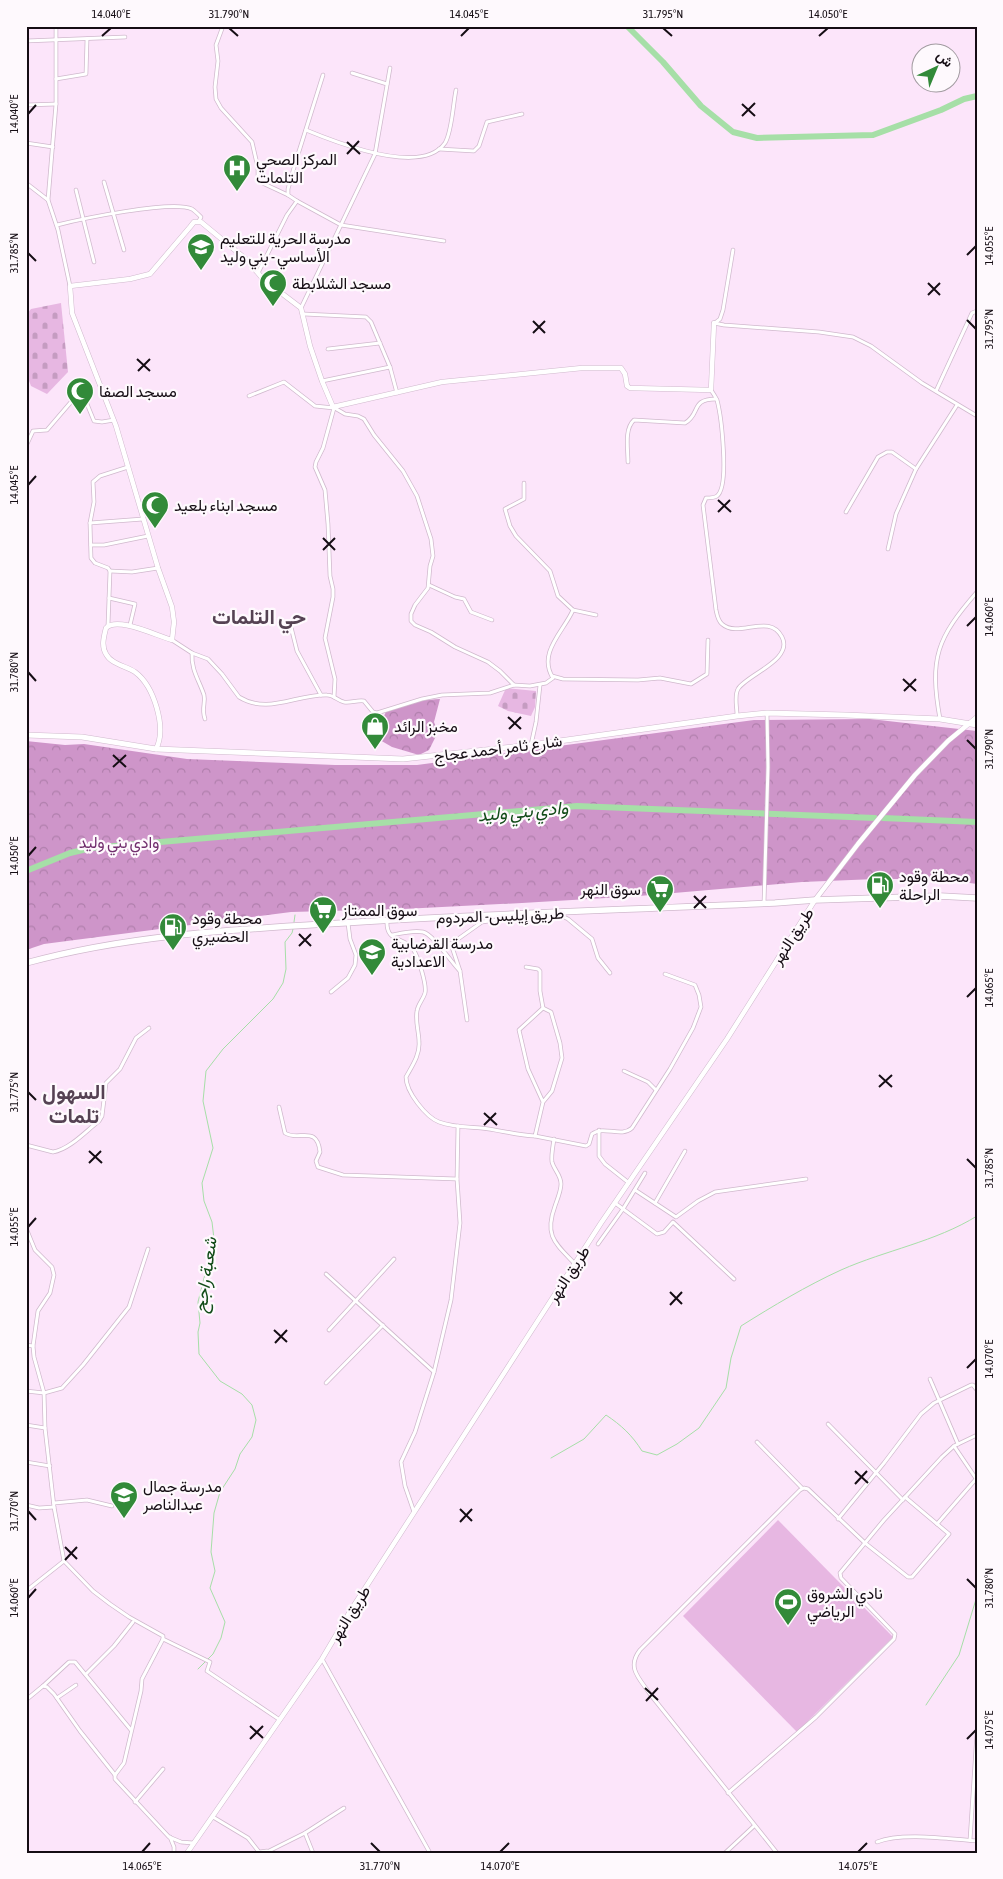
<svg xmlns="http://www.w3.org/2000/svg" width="1003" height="1879" viewBox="0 0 1003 1879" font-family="'Asap Condensed',Vazirmatn,sans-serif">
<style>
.forest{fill:url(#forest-crowns)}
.cemetery{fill:url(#cemetery-stones)}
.garden{fill:#e7b7e2}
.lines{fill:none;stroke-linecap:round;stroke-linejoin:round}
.stream{stroke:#a6dfa7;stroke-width:1}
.river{stroke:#a6dfa7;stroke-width:6}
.street-casing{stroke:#d0b9cd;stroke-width:4.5}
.secondary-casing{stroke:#d0b9cd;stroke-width:5.5}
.primary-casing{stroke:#d0b9cd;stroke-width:6}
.highway-casing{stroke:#d0b9cd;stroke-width:7}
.street{stroke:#fff;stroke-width:3}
.secondary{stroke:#fff;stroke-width:4.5}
.primary{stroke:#fff;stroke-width:5}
.highway{stroke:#fff;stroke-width:5.5}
.ticks{fill:none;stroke:#150d14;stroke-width:2}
.labels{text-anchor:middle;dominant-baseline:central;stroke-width:4.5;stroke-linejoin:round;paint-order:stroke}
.poi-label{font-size:16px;fill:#150d14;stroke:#fef9fd;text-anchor:start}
.street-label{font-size:16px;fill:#150d14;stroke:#fef9fd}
.park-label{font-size:16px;fill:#712e6d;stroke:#fef9fd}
.water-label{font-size:18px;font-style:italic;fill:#114b18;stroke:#fef9fd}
.district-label{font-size:21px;font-weight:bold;fill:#554253;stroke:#fef9fd}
.neatline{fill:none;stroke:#150d14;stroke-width:2}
.ticks-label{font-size:12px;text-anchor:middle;fill:#150d14}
</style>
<defs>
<pattern id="forest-crowns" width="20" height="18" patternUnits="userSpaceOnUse" patternTransform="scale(1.25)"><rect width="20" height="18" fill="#ce95c9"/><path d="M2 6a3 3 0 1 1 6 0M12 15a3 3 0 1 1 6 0" fill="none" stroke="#b07fac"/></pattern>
<pattern id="cemetery-stones" width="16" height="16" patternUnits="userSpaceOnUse" patternTransform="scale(1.25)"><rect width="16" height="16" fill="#e7b7e2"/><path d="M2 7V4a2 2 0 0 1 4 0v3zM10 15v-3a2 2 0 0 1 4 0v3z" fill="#c59cc1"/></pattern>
</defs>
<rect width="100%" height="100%" fill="#fce5fa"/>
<g class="forest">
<path d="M440,699L434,722L438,732L429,750L419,755L392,747L373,736L386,712C394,710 399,707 406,704C416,700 428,700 440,699Z"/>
<path d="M870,719L977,731V884L941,879H876L802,882L639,896L522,903L403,909L291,912L44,944L26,950V741L65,745L84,744L187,759L335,765H417L754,720Z"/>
</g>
<g class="cemetery">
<path d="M61,303L68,372L47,394L31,386L26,373V315L31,309Z"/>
<path d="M506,688L536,691L535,707L531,716L508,711L498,706Z"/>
</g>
<path class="garden" d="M778,1520L893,1637L797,1732L683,1616Z"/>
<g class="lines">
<g class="stream">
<path d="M294,922L295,915"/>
<path d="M551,1458L584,1439L606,1415C621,1425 632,1435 642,1451L657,1455L677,1444L699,1428L726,1388L731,1358L741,1326C773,1306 806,1286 841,1270C886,1250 935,1242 977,1216"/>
<path d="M198,1669L213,1654L221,1638L225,1622L210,1588L215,1571L211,1552L214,1513L220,1492L235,1469L240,1454L252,1437L256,1420L252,1405L242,1394L220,1381L199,1354L198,1332L200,1323L198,1302L206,1270L212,1258L214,1239L212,1222L204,1201L202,1183L213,1148L203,1101L206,1071L223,1049L273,999L283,983L286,969L285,942L292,933L293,929"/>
<path d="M926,1705L959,1655L977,1596"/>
</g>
<g class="river">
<path d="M627,26L663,62L701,106L733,132L757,138L873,135L941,110L964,99L977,96"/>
<path d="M883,818L977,822"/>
<path d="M26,871L70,853L91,848L577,806L875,818"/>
</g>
<g class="street-casing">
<g id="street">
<path d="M223,26L216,45L218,61L215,87L216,99L221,108L252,142L258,168V181L288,195"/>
<path d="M26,41L125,37"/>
<path d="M352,73L387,84"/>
<path d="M323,75L295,164L288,189V195L297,201L341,225L444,241"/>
<path d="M56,79L86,74L87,39"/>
<path d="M26,105L56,104"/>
<path d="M306,130C335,142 421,177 445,143C452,132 453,104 456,90"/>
<path d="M26,143L53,147"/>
<path d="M439,149L474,151L479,146L487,122L522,114"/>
<path d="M104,182L124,250"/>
<path d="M26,183L48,200L58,230L70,286"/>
<path d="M76,190L94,262"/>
<path d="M48,200L56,104V26"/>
<path d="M57,225C81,219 171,200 192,209C195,211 198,214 201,217L199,221"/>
<path d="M258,273L287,215L297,201"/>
<path d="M301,308L375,154L390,68"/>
<path d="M304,314L366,317L371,322L390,367L397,393"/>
<path d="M714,323L724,325L819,332L853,337L871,346L922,383L977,416"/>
<path d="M715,323L720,319L723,310L733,250"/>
<path d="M328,349L380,343"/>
<path d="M322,381L390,367"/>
<path d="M711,390C713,393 715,396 717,400C721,415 730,486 717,496C714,498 710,498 706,498L703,505L716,610C717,615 718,621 722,624C739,639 769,612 782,637C794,660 746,675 738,689C734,696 737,707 737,715"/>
<path d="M936,391L972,313L977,311"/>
<path d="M249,396L284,382L315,406L334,408L333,407L345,414L358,416L364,419L374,435L403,471L417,496L431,539L433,556L430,566L428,588L415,605L411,614V621L415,625L431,632L455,647L488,662L500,671L514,685"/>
<path d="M26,446L33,431L47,430L71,402L85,399L94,421L102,422L114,420"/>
<path d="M628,462C628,449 624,429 634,420L685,423C701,414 690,399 716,399"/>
<path d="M524,483V499L505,509L510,526L516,536L550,571L558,596L573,610"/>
<path d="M846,512L878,457L887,452H892L916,469"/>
<path d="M90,523L143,519"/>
<path d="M91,545H104L148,536"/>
<path d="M888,549L896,514L916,469L957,405"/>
<path d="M110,571L132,572L158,568"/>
<path d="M429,585L455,597L464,599L471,612L492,620"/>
<path d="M109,598L135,604L130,625"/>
<path d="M290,623L297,651L321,695"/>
<path d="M108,625L110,571L108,568L95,563L91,558L90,523L94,502L93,482L100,476L128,467"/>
<path d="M172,640L192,653L208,659L222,674L239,697C268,715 296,694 327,695C334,695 338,701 344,702C351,703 357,700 364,701L373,712L377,713L422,699L442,695L490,693L514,685L530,686L546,683L553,678C537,653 564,631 573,610L596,615"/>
<path d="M192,653C191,670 199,680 204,695C206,703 201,708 205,719"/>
<path d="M552,676L563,679L638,680L660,678L691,684L707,674L708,640"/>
<path d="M334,697L335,679L325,638L333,597V589L330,576L328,524L325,490L315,467L316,462L323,448L334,408"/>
<path d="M940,719C929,658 937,638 977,592"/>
<path d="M531,745L536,722L540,685"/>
<path d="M764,903L768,767L767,713"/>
<path d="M530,916H562L568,919L592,939L598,958L610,973"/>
<path d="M387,921C386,943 403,936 413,949C418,956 427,985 425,993C423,1000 418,1004 417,1011C415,1021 419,1032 419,1042C420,1055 412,1066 406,1077C406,1092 426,1117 439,1122C452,1127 467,1127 481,1128C499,1130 517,1135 535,1136L543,1102L552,1091L562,1058L560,1043L551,1012L543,1008L519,1030L528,1069L543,1102"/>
<path d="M392,935C402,933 413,930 423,932C433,934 451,962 460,971"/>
<path d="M435,941L451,944L482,922L524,916"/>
<path d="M451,944L460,971L467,1020"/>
<path d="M526,967L538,969L540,971V991L543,1008"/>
<path d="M331,992L348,978L355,965L356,955L350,939L348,923"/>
<path d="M624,1071L648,1082L656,1090"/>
<path d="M279,1107L285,1133C298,1142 317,1124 320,1152L316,1161L318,1167L343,1175L457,1179"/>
<path d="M599,1130V1156L605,1164L629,1183"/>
<path d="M535,1136L586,1146L589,1144L592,1134C604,1125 621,1138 632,1128L670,1069L693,1028L701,1007L699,995L695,985L665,974"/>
<path d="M554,1139C553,1146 551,1155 552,1162C554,1170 561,1175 561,1184C561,1191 557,1200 555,1206C544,1236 555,1243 575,1264"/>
<path d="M26,1145L53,1152C70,1149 86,1131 99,1121L102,1116L106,1083L120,1069L136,1038L149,1028"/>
<path d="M635,1190L676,1217L698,1201L715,1192L806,1179"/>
<path d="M615,1203L657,1234L664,1232L673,1222L734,1279"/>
<path d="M655,1203L685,1151"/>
<path d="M26,1228L35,1250L52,1267L54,1275L50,1293L38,1311L33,1346L34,1357L44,1393L45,1428L54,1507L64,1561L93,1591L110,1604L129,1617L163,1636V1639L210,1662L207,1671L280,1720"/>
<path d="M598,1244L623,1209L645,1173"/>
<path d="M326,1274L434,1372"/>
<path d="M329,1330L394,1259"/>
<path d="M26,1345L33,1346"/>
<path d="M930,1379L958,1444"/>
<path d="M326,1383L383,1325"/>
<path d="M26,1391L44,1393L62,1388L83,1365L129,1307L148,1249"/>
<path d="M828,1424L903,1500"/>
<path d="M26,1425L45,1428"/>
<path d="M757,1442L802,1488"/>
<path d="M954,1446L977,1480"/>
<path d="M26,1462L50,1466"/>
<path d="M54,1503L87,1500L112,1506"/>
<path d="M26,1505L39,1508L54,1507"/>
<path d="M414,1512L405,1486L401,1462L415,1432L434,1372L451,1300L460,1223L457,1179L458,1126"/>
<path d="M838,1519L884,1463L921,1414L934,1403L971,1385H973L977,1390"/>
<path d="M937,1524L976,1479"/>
<path d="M26,1591L64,1561"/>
<path d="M322,1659L430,1853"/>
<path d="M86,1674L114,1646L133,1622"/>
<path d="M43,1686L69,1662H75L131,1730"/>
<path d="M57,1698L76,1685"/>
<path d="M26,1700L43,1686L47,1687L54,1694L80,1731L115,1775V1779L169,1837L181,1842L193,1843"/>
<path d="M115,1775L124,1763L141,1691L142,1679L163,1639"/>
<path d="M728,1793L816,1717L894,1639L895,1634L841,1578L840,1573L884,1520L942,1457L954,1446L977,1435"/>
<path d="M135,1802L163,1769"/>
<path d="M213,1817L248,1838L259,1852L267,1851"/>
<path d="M305,1833L313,1853"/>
<path d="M170,1837L174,1847V1853"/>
<path d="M970,1840L977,1733"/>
<path d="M877,1842C902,1832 949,1839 977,1841"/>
<path d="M265,1853L305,1833L344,1808"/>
<path d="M725,1853L754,1826"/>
<path d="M777,1853L650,1694C640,1679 626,1668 640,1650L800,1490L804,1488L808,1489L865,1543L908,1577H912L949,1534L905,1497"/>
</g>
</g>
<g class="secondary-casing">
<g id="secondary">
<path d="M156,749C167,728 154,686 135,672C126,666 111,664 106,654C101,646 104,636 106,628C117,616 157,636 172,640L174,622L172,607L158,568L116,426L72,313L70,286L130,279L150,274L190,227L194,222H201L247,260L263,279L301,308L310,346L322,381L333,407L442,382L582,368H621L625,374L627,386L630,388L711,390L714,323"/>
<path d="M187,1853L322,1659L351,1610L601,1223L727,1039L815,900L858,844L915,775L948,741L977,717"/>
</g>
</g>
<g class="primary-casing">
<path id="primary" d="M26,735L82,737L156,749L403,759L531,745L737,716L767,713L845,715L940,719L977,725"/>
</g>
<g class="highway-casing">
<path id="highway" d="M26,963C124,936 225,930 325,924C475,914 625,910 775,903L815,900L940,896L977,898"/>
</g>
<use href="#street" class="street"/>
<use href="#secondary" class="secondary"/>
<use href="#primary" class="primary"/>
<use href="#highway" class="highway"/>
</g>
<path class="ticks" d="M229,28L238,36M663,28L672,36M102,36L111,28M461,36L469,28M819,36L828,28M742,104L755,116M28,114L36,105M742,116L755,103M347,142L360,154M347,154L359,141M28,253L36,261M967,255L976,246M928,283L940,295M928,295L940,283M967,320L976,329M533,321L545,333M533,333L545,321M137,359L150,371M138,371L150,359M28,485L36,476M718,500L731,512M718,512L730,500M323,538L335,550M323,550L335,538M967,626L976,617M28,672L36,681M903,679L916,691M904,691L916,679M508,717L521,729M509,729L521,717M967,740L976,749M113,755L126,767M113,767L126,755M28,856L36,847M694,896L706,908M694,908L706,896M299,934L311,946M299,946L311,934M967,997L976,988M879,1075L892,1087M879,1087L892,1075M28,1092L36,1100M484,1113L497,1125M484,1125L496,1113M89,1151L102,1163M967,1159L976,1168M89,1163L101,1151M28,1227L36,1218M670,1292L682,1304M670,1305L682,1292M274,1330L287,1342M275,1343L287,1330M967,1368L976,1359M855,1471L868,1483M855,1484L867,1471M460,1509L472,1521M28,1511L36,1520M460,1522L472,1509M65,1547L77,1559M65,1560L77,1547M967,1579L976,1588M28,1598L36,1589M645,1688L658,1700M646,1701L658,1688M250,1726L263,1738M250,1739L263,1726M967,1739L976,1730M371,1843L380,1852M142,1852L150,1843M500,1852L509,1843M858,1852L867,1843"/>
<defs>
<g id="hospital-pin" transform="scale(1.4375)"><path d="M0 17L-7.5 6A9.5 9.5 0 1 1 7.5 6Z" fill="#328a39" stroke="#fef9fd"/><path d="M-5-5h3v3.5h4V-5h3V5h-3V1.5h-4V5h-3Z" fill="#fff"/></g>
<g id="school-pin" transform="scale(1.4375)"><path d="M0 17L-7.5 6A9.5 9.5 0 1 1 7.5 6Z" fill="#328a39" stroke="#fef9fd"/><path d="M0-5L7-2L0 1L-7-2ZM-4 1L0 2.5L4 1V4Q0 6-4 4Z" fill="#fff"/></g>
<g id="mosque-pin" transform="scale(1.4375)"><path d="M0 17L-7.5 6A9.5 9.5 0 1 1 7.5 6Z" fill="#328a39" stroke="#fef9fd"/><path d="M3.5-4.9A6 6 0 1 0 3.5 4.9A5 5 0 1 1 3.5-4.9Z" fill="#fff"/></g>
<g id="shop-pin" transform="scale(1.4375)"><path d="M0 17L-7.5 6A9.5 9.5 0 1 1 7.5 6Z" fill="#328a39" stroke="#fef9fd"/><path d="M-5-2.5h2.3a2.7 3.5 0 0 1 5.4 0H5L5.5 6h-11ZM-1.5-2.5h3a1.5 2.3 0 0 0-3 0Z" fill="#fff"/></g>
<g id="fuel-pin" transform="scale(1.4375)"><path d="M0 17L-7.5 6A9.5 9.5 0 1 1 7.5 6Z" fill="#328a39" stroke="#fef9fd"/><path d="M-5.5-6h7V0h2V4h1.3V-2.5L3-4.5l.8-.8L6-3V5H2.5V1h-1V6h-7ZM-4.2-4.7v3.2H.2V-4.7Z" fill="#fff"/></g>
<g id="supermarket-pin" transform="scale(1.4375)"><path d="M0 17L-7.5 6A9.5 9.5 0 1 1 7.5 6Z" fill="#328a39" stroke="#fef9fd"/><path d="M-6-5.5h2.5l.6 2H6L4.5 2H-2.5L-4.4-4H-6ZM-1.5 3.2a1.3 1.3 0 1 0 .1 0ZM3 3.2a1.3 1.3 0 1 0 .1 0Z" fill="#fff"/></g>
<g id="stadium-pin" transform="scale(1.4375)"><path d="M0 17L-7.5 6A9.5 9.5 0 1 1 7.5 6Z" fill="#328a39" stroke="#fef9fd"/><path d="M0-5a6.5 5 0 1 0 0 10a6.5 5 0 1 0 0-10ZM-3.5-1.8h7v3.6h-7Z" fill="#fff"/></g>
</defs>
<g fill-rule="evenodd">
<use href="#hospital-pin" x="237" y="168"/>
<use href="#school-pin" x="201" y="247"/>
<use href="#mosque-pin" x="273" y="283"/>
<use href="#mosque-pin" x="80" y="391"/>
<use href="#mosque-pin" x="155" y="505"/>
<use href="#shop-pin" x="375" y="726"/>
<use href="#fuel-pin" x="880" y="885"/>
<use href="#supermarket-pin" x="660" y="889"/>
<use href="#supermarket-pin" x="323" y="910"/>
<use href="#fuel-pin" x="173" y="927"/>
<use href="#school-pin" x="372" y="952"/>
<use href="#school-pin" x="124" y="1495"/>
<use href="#stadium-pin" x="788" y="1602"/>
</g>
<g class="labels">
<g class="poi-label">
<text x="256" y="159">المركز الصحي<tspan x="256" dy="18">التلمات</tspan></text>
<text x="220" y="238">مدرسة الحرية للتعليم<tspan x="220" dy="18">الأساسي - بني وليد</tspan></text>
<text x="292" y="283">مسجد الشلابطة</text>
<text x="99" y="391">مسجد الصفا</text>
<text x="174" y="505">مسجد ابناء بلعيد</text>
<text x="394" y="726">مخبز الرائد</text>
<text x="899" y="876">محطة وقود<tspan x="899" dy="18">الراحلة</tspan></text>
<text x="641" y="889" text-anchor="end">سوق النهر</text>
<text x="342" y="910">سوق الممتاز</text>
<text x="192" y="918">محطة وقود<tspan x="192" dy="18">الحضيري</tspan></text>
<text x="391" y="943">مدرسة القرضابية<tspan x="391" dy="18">الاعدادية</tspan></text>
<text x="143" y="1486">مدرسة جمال<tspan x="143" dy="18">عبدالناصر</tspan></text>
<text x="807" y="1593">نادي الشروق<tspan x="807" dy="18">الرياضي</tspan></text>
</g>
<g class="street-label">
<text transform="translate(498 748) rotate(-7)">شارع ثامر أحمد عجاج</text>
<text transform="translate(500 915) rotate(-2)">طريق إيليس- المردوم</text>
<text transform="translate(792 936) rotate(-57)">طريق النهر</text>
<text transform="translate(568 1274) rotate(-57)">طريق النهر</text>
<text transform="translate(349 1614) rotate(-58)">طريق النهر</text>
</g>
<g class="park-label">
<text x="119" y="842">وادي بني وليد</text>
</g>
<g class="water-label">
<text transform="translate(523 811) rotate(-5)">وادي بني وليد</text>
<text transform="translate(205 1275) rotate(-82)">شعبة راجح</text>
</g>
<g class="district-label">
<text x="259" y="616">حي التلمات</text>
<text x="74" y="1091">السهول<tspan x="74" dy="24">تلمات</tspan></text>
</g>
</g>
<rect width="1003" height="1879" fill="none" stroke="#fef9fd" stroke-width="55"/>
<g transform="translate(936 68) rotate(44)"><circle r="24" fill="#fef9fd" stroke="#a19ba0"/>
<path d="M0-4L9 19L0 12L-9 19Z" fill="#328a39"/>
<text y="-8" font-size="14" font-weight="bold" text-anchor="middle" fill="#150d14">ش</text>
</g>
<rect x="28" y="28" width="948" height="1824" class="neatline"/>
<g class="ticks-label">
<text x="111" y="18">14.040°E</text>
<text x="229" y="18">31.790°N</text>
<text x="469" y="18">14.045°E</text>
<text x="663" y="18">31.795°N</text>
<text x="828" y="18">14.050°E</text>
<text transform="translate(14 114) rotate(-90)" y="4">14.040°E</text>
<text transform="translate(989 246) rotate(-90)" y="4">14.055°E</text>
<text transform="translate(14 253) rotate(-90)" y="4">31.785°N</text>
<text transform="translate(989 329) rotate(-90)" y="4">31.795°N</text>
<text transform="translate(14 485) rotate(-90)" y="4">14.045°E</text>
<text transform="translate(989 617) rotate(-90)" y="4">14.060°E</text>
<text transform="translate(14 672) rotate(-90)" y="4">31.780°N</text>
<text transform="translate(989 749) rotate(-90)" y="4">31.790°N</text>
<text transform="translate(14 856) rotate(-90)" y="4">14.050°E</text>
<text transform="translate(989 988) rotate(-90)" y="4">14.065°E</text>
<text transform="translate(14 1092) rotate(-90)" y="4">31.775°N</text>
<text transform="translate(989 1168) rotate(-90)" y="4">31.785°N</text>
<text transform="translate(14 1227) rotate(-90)" y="4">14.055°E</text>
<text transform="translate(989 1359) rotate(-90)" y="4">14.070°E</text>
<text transform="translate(14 1511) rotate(-90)" y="4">31.770°N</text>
<text transform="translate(989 1588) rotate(-90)" y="4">31.780°N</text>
<text transform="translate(14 1598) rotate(-90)" y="4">14.060°E</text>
<text transform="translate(989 1730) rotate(-90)" y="4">14.075°E</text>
<text x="142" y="1870">14.065°E</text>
<text x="380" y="1870">31.770°N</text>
<text x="500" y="1870">14.070°E</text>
<text x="858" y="1870">14.075°E</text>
</g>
</svg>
